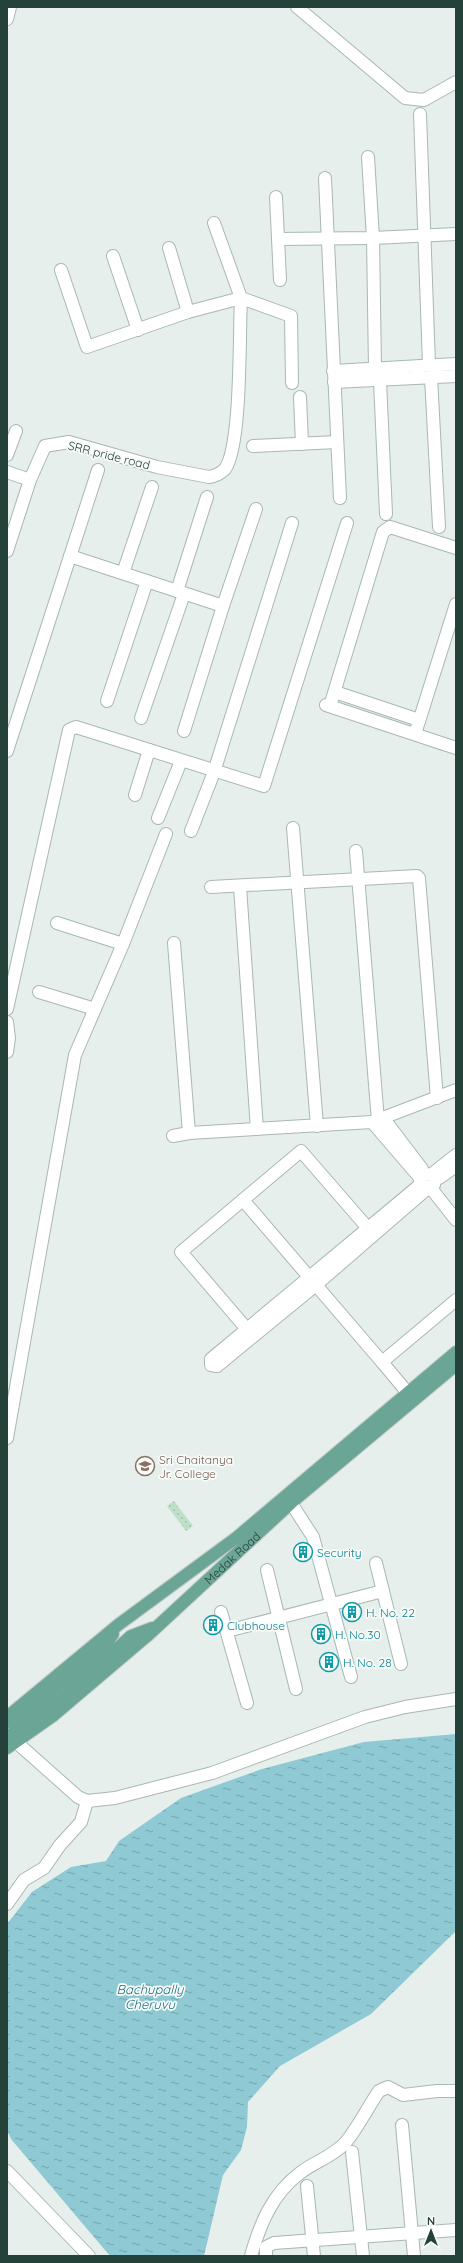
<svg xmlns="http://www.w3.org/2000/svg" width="463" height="2263" viewBox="0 0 463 2263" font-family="Quicksand,sans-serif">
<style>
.grass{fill:url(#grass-dots)}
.water{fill:url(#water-ripples)}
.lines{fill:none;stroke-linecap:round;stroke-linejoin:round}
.minor-casing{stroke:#a8b8b2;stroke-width:14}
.major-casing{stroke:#c2cac8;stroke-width:14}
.minor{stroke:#fff;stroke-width:12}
.major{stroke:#6aa596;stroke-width:12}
.labels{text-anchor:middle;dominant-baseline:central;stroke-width:3.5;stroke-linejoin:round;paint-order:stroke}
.street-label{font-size:12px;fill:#24423a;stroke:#f7fbf9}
.education-label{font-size:12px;fill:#785e54;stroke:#f7fbf9;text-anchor:start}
.culture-label{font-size:12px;fill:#0d838f;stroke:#f7fbf9;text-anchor:start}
.water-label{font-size:13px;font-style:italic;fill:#1c6f80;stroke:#f7fbf9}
</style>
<defs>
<pattern id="grass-dots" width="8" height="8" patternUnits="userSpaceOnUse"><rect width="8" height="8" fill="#bfe0c8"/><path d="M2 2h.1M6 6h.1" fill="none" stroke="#a4c1ad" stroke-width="1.8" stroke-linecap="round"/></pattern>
<pattern id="water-ripples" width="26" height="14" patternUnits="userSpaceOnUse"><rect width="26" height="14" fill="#8ec9d4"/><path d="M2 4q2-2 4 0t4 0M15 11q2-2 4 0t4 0" fill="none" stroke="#74a5ad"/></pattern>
</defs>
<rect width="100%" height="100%" fill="#e6efeb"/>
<path class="grass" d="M174,1501L193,1526L186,1531L167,1506Z"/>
<path class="water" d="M456,1734V1931L371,2014L280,2066L248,2102L247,2127L241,2150L223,2175L204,2256H110L11,2139L7,2130V1924L32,1892L71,1867L106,1861L119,1841L181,1798L262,1769L364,1742Z"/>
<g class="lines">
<g class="minor-casing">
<g id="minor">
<path d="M297,7L405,98L424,100L456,82"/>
<path d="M7,19L10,7"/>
<path d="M420,114L429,365"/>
<path d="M368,157L373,238L375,369"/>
<path d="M325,178L340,498"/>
<path d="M276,197L280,280"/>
<path d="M214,223L241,298L291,316L292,383"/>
<path d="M278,239L373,238L456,234"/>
<path d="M169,248L188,312"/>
<path d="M113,256L138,330"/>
<path d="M333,371L456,364"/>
<path d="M431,377L439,527"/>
<path d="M380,381L386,514"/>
<path d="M334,382L456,376"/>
<path d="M300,397L302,444"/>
<path d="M253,446L337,442"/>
<path d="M7,455L16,431"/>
<path d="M7,472L30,480"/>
<path d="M7,551L30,480L45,446L69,442L157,467L209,477C216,476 220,474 225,469C242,445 239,332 241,298L188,312L87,347L61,270"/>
<path d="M70,556L223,606"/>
<path d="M123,573L152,487"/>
<path d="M177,591L207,497"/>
<path d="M335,692L419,720"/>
<path d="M107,701L147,581"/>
<path d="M326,705L456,748"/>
<path d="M330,706L383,532L390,527L456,548"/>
<path d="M141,718L184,594"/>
<path d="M184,731L223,606L256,509"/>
<path d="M415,734L456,604"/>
<path d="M7,751L98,470"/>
<path d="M135,795L149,750"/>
<path d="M158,818L181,761"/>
<path d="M293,828L317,1126"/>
<path d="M191,831L214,772L292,523"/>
<path d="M356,851L378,1121"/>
<path d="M211,887L417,876L419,878L437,1098"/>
<path d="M240,887L257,1129"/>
<path d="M57,923L123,944"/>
<path d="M174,943L189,1133"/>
<path d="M39,992L95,1009"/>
<path d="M7,1009L69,730L76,727L264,786L347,523"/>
<path d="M7,1022L9,1038L7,1052"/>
<path d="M384,1119L422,1169"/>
<path d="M372,1122L421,1179"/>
<path d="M173,1136L189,1133L372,1122L456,1090"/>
<path d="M432,1174L435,1178L434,1185L430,1187H425L420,1181L423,1175L432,1174L456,1155"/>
<path d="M439,1178L456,1166"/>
<path d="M421,1184L211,1359V1365L217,1366L317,1284L428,1188"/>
<path d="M430,1187L456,1220"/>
<path d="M243,1200L382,1362L456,1300"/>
<path d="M251,1334L181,1252L301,1151L373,1234"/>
<path d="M382,1362L407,1392"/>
<path d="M7,1438L75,1055L123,944L166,834"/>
<path d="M291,1503L313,1537L351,1677"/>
<path d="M376,1563L401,1664"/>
<path d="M267,1570L296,1689"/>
<path d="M221,1612L247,1703"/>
<path d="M227,1631L383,1591"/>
<path d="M15,1741L78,1797L87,1801L115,1798L212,1773L365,1717L405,1707L456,1699"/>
<path d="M7,1904L24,1880L44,1868L60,1845L81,1822L87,1801"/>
<path d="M402,2125L414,2256"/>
<path d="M352,2152L363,2256"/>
<path d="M7,2171L89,2256"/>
<path d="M307,2186L314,2256"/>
<path d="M251,2256C260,2224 272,2194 300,2173C314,2162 334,2156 346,2142C358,2127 368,2107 379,2091L388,2087L403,2095L437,2091H456"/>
<path d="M266,2256V2247L274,2243L456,2230"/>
</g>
</g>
<g class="major-casing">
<g id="major">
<path d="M7,1717L118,1625L236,1538L456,1352"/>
<path d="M13,1724L104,1648L113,1634"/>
<path d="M10,1735L64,1697L131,1636L152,1628"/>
<path id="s1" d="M7,1748L54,1715L147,1636L291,1503L456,1365"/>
</g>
</g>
<use href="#minor" class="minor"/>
<use href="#major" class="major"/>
</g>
<defs>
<g id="university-ring" transform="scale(1)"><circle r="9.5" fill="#f7fbf9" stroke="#8d6e63" stroke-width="1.5"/><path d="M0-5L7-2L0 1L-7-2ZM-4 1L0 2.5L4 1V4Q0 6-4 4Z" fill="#8d6e63"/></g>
<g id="building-ring" transform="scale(1)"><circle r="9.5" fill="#f7fbf9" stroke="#0f9aa8" stroke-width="1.5"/><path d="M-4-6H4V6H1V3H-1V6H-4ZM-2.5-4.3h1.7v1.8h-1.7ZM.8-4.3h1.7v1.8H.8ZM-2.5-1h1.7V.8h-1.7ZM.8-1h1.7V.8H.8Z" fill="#0f9aa8"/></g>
</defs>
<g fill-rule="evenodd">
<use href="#university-ring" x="145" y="1466"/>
<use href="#building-ring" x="303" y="1552"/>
<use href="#building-ring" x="352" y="1612"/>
<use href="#building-ring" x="213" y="1625"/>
<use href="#building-ring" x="321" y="1634"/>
<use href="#building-ring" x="329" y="1662"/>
</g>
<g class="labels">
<g class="street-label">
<text transform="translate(109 455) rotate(14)">SRR pride road</text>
<text stroke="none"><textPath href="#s1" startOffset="295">Medak Road</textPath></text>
</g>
<g class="education-label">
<text x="159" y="1459">Sri Chaitanya<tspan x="159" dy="14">Jr. College</tspan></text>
</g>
<g class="culture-label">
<text x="317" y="1552">Security</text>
<text x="366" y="1612">H. No. 22</text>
<text x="227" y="1625">Clubhouse</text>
<text x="335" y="1634">H. No.30</text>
<text x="343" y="1662">H. No. 28</text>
</g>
<g class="water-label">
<text x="150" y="1989">Bachupally<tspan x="150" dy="15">Cheruvu</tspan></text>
</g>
</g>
<rect width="463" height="2263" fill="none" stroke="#24423a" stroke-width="16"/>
<g transform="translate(431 2231)" stroke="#f7fbf9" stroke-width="3" paint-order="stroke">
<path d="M0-3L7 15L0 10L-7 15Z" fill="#24423a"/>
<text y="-6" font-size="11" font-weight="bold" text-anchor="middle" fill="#24423a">N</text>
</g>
</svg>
